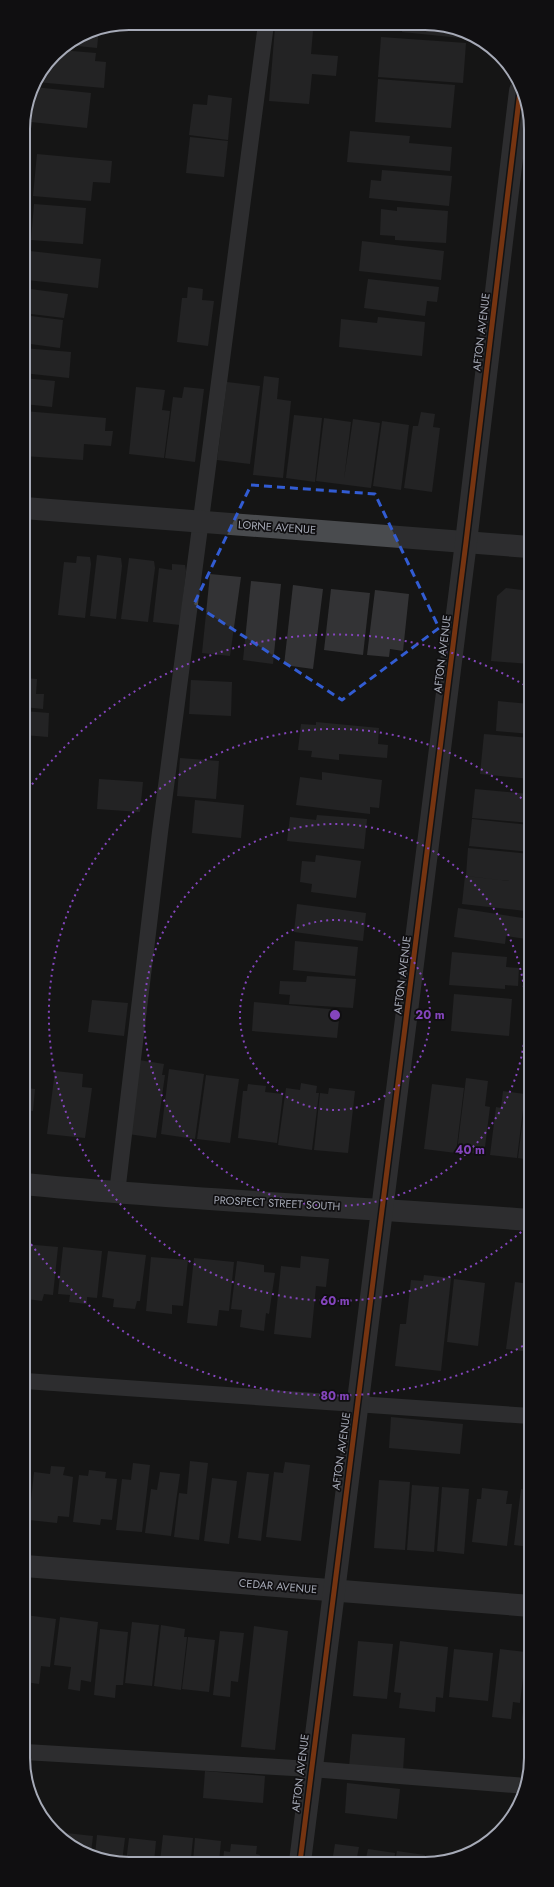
<svg xmlns="http://www.w3.org/2000/svg" width="554" height="1887" viewBox="0 0 554 1887" font-family="Jost,sans-serif">
<style>
.building{fill:#333335}
.lines{fill:none;stroke-linecap:round;stroke-linejoin:round}
.lane{stroke:#494b4e;stroke-width:16}
.street{stroke:#494b4e;stroke-width:22}
.cycleway-casing{stroke:#100f11;stroke-width:8}
.cycleway{stroke:#e8590c;stroke-width:5}
.marked{fill:none;stroke:#325cd3;stroke-width:3;stroke-dasharray:8 5;stroke-linejoin:round}
.ring{fill:none;stroke:#8445bd;stroke-width:2;stroke-dasharray:2 4}
.labels{text-anchor:middle;dominant-baseline:central;stroke-width:3.5;stroke-linejoin:round;paint-order:stroke}
.street-label{font-size:11px;fill:#a6aab7;stroke:#100f11}
.rim{fill:none;stroke:#a6aab7;stroke-width:2}
.centre{fill:#8445bd;stroke:#100f11;stroke-width:2}
.ring-label{font-size:12px;text-anchor:middle;font-weight:bold;fill:#8445bd;stroke:#100f11;stroke-width:3.5;stroke-linejoin:round;paint-order:stroke}
</style>
<rect width="100%" height="100%" fill="#151515"/>
<g class="building">
<path d="M403,25H446L462,33L461,38L402,32Z"/>
<path d="M275,27L313,31L311,54L338,56L336,76L312,74L309,104L269,101Z"/>
<path d="M99,29L97,48L68,45L89,31Z"/>
<path d="M381,37L466,43L463,83L378,77Z"/>
<path d="M60,50L96,53L95,61L106,62L104,88L36,82L54,54Z"/>
<path d="M378,79L455,85L451,128L375,122Z"/>
<path d="M34,87L91,93L87,128L31,122Z"/>
<path d="M208,95L232,98L228,140L189,135L193,104L207,105Z"/>
<path d="M350,131L410,136L409,143L452,147L450,171L347,162Z"/>
<path d="M190,137L228,141L224,177L186,173Z"/>
<path d="M37,154L112,161L110,183L93,182L91,201L33,196Z"/>
<path d="M382,170L452,176L449,206L369,198L371,180L381,181Z"/>
<path d="M34,204L86,208L83,244L31,240Z"/>
<path d="M397,207L448,211L446,243L395,240V236L380,235L381,209L397,211Z"/>
<path d="M362,241L444,251L441,280L359,271Z"/>
<path d="M30,251L101,259L98,288L27,280Z"/>
<path d="M368,279L439,287L437,302L427,301L425,316L364,308Z"/>
<path d="M188,287L203,289L202,300L214,301L208,346L177,342L182,298H187Z"/>
<path d="M23,288L68,294L64,318L23,313Z"/>
<path d="M23,315L63,320L60,348L23,343Z"/>
<path d="M378,317L425,322L422,356L339,347L341,319L377,323Z"/>
<path d="M23,348L71,352L69,378L23,373Z"/>
<path d="M264,376L279,378L277,399L291,401L283,478L253,475Z"/>
<path d="M23,378L55,381L52,407L24,404Z"/>
<path d="M227,382L260,386L250,464L217,460Z"/>
<path d="M136,387L165,390L162,410L170,411L164,458L129,454Z"/>
<path d="M184,387L204,389L195,462L165,458L173,397L182,398Z"/>
<path d="M24,411L106,418L105,431H113L111,446L84,444L83,460L24,456Z"/>
<path d="M421,412L435,414L433,427L440,428L432,492L404,488L413,426H418Z"/>
<path d="M294,415L322,418L315,482L286,478Z"/>
<path d="M324,418L351,422L344,479L353,419L380,423L371,488L316,481Z"/>
<path d="M382,421L409,425L401,490L373,486Z"/>
<path d="M97,555L121,558L122,566L116,619L90,616Z"/>
<path d="M77,556L90,557L91,564L85,618L58,615L64,562L76,563Z"/>
<path d="M129,558L154,561L155,568L148,622L121,619Z"/>
<path d="M172,564L185,565L186,571L180,625L153,622L159,568L172,570Z"/>
<path d="M210,574L241,577L230,656L202,653Z"/>
<path d="M251,581L281,584L273,664L243,660Z"/>
<path d="M293,585L323,589L313,669L284,665Z"/>
<path d="M506,588L530,591V664L491,661L497,596Z"/>
<path d="M331,589L370,593L363,655L324,650Z"/>
<path d="M375,590L409,594L403,651L390,649L389,657L367,655Z"/>
<path d="M24,678L37,679L36,694H44L43,709L24,707Z"/>
<path d="M191,680L232,682L231,716L189,714Z"/>
<path d="M498,701L530,704V734L496,731Z"/>
<path d="M24,711L49,713L48,737L24,735Z"/>
<path d="M316,722L379,728L378,744L388,745L387,758L339,754V760L311,757L312,751L298,750L301,724L316,725Z"/>
<path d="M484,734L530,738V779L480,774Z"/>
<path d="M180,758L219,761L216,799L177,796Z"/>
<path d="M322,772L382,780L379,808L370,807V814L296,805L300,777L322,780Z"/>
<path d="M99,779L143,782L140,812L97,809Z"/>
<path d="M475,789L530,794V823L472,818Z"/>
<path d="M195,800L244,805L241,838L192,833Z"/>
<path d="M317,815L367,819L364,849L287,841L290,817L316,820Z"/>
<path d="M472,819L530,825V852L469,846Z"/>
<path d="M468,848L530,854V876L526,911L462,904L465,876L510,881L466,876Z"/>
<path d="M316,855L361,861L356,898L311,892L312,884L300,882L302,861L315,862Z"/>
<path d="M297,904L366,913L363,941L294,932Z"/>
<path d="M458,908L529,919L526,939L506,936L505,944L454,937Z"/>
<path d="M295,941L358,947L355,976L293,970Z"/>
<path d="M452,952L507,957L506,967L519,968L518,986L505,985V989L449,985Z"/>
<path d="M307,976L356,979L353,1008L289,1004L290,995L279,994L280,981L306,982Z"/>
<path d="M454,994L512,999L509,1036L451,1031Z"/>
<path d="M92,1000L128,1003L124,1036L88,1032Z"/>
<path d="M254,1002L340,1010L337,1038L252,1031Z"/>
<path d="M139,1060L164,1064L162,1075H165L156,1138L128,1134Z"/>
<path d="M169,1069L204,1074L195,1139L161,1134Z"/>
<path d="M55,1071L83,1074L82,1087L92,1088L85,1138L47,1134Z"/>
<path d="M24,1072L28,1073L27,1088L35,1089L33,1111L24,1110Z"/>
<path d="M206,1075L239,1079L230,1143L197,1139Z"/>
<path d="M466,1078L488,1081L485,1106L490,1107L484,1155L459,1151L458,1143Z"/>
<path d="M301,1083L317,1086L316,1093H319L312,1150L278,1145L286,1088L300,1090Z"/>
<path d="M248,1084L266,1086L265,1092L283,1094L277,1143L238,1138L243,1091H247Z"/>
<path d="M432,1084L464,1088L456,1153L424,1149Z"/>
<path d="M329,1088L355,1091L348,1153L314,1150L320,1093L328,1094Z"/>
<path d="M503,1091L525,1094L517,1158L490,1155L496,1107L501,1108Z"/>
<path d="M526,1094L530,1095V1160L518,1158Z"/>
<path d="M24,1244L58,1247L53,1295L44,1294L42,1301L27,1299V1292H24Z"/>
<path d="M63,1247L102,1251L97,1298L87,1297V1304L69,1302L70,1295L58,1294Z"/>
<path d="M108,1251L146,1255L140,1301H137L135,1309L113,1307L114,1299L102,1297Z"/>
<path d="M301,1256L329,1259L326,1287L316,1286L311,1338L274,1334L281,1266L300,1268Z"/>
<path d="M151,1257L188,1260L183,1306L172,1305V1314L146,1311Z"/>
<path d="M194,1258L234,1262L229,1311L219,1310L217,1326L187,1323Z"/>
<path d="M237,1261L264,1265V1272L275,1273L269,1314L266,1313L264,1331L240,1327L242,1310L231,1309Z"/>
<path d="M424,1275L451,1278L441,1371L395,1366L400,1324H406L411,1280L423,1281Z"/>
<path d="M454,1279L485,1283L478,1346L447,1342Z"/>
<path d="M515,1282L530,1284V1352L506,1349Z"/>
<path d="M391,1417L463,1424L460,1454L389,1448Z"/>
<path d="M190,1461L208,1463L199,1540L174,1537L179,1493L187,1494Z"/>
<path d="M285,1462L310,1465L301,1541L266,1537L274,1472L283,1473Z"/>
<path d="M133,1463L150,1465L142,1532L116,1530L122,1479L131,1480Z"/>
<path d="M51,1466L65,1467L63,1475L73,1477L69,1517L58,1516L57,1523L29,1520L34,1472L50,1474Z"/>
<path d="M89,1470L106,1472L105,1478L117,1479L112,1520L101,1519L100,1525L73,1522L79,1475L88,1476Z"/>
<path d="M160,1472L180,1474L171,1536L145,1533L151,1489L157,1490Z"/>
<path d="M247,1472L269,1474L261,1541L238,1538Z"/>
<path d="M25,1473H30L26,1511L25,1510Z"/>
<path d="M212,1478L237,1481L229,1544L204,1541Z"/>
<path d="M379,1480L410,1482L405,1550L374,1548Z"/>
<path d="M412,1485L439,1487L434,1552L407,1550Z"/>
<path d="M442,1487L469,1489L464,1554L437,1551Z"/>
<path d="M482,1488L508,1491L506,1504H512L507,1546L472,1542L477,1499H481Z"/>
<path d="M521,1489L530,1491L531,1547L514,1545Z"/>
<path d="M25,1615L56,1619L50,1667L41,1666L39,1684L25,1682Z"/>
<path d="M60,1617L98,1622L91,1682L81,1680L80,1691L68,1689L71,1667L54,1665Z"/>
<path d="M132,1622L159,1625L152,1686L125,1683Z"/>
<path d="M161,1625L185,1629L184,1637H187L181,1690L154,1686Z"/>
<path d="M254,1626L288,1631L275,1750L241,1747Z"/>
<path d="M100,1629L128,1632L123,1685H116L115,1698L94,1695Z"/>
<path d="M220,1631L244,1633L238,1682L231,1681L230,1697L213,1695Z"/>
<path d="M188,1637L215,1640L209,1692L182,1689Z"/>
<path d="M358,1641L393,1644L387,1699L353,1696Z"/>
<path d="M400,1641L448,1647L443,1698L436,1697L435,1712L399,1708L401,1693L394,1692Z"/>
<path d="M454,1649L493,1653L488,1701L449,1697Z"/>
<path d="M500,1649L526,1652L520,1703L513,1702L511,1719L492,1717Z"/>
<path d="M530,1657H531V1721L522,1720Z"/>
<path d="M352,1734L405,1738L403,1771L349,1767Z"/>
<path d="M205,1771L265,1776L263,1803L203,1798Z"/>
<path d="M347,1783L400,1789L397,1819L345,1813Z"/>
<path d="M50,1825L60,1826L59,1833L62,1834L61,1837L54,1833Z"/>
<path d="M66,1833L93,1836L91,1853L65,1839Z"/>
<path d="M97,1835L125,1838L122,1862H108L95,1855Z"/>
<path d="M163,1835L193,1838L191,1858L187,1857V1862H160Z"/>
<path d="M129,1838L156,1841L154,1862H126Z"/>
<path d="M195,1838L221,1841L219,1862H193Z"/>
<path d="M231,1844L257,1846L256,1854L260,1855L259,1862H223L224,1851L230,1852Z"/>
<path d="M335,1844L359,1847L357,1857L366,1858L368,1849L395,1853L394,1862H332Z"/>
<path d="M397,1851L425,1855L424,1862H395Z"/>
<path d="M440,1857L455,1858L446,1862H439Z"/>
</g>
<g class="lines">
<g class="lane">
<path d="M117,1193L160,832L266,24"/>
<path d="M25,1381L530,1416"/>
<path d="M25,1752L311,1769L526,1786"/>
</g>
<g class="street">
<path d="M24,508L529,547"/>
<path d="M24,1184C193,1201 362,1207 530,1220"/>
<path d="M25,1566L531,1606"/>
<path d="M300,1862L466,542L520,91"/>
</g>
<g class="cycleway-casing">
<path id="cycleway" d="M300,1862L466,542L520,91"/>
</g>
<use href="#cycleway" class="cycleway"/>
</g>
<path d="M0 0H554V1887H0ZM251,485L375,494L439,628L342,700L194,604Z" fill="#151515" fill-opacity=".55" fill-rule="evenodd"/>
<path class="marked" d="M251,485L375,494L439,628L342,700L194,604Z"/>
<g class="ring">
<circle cx="335" cy="1015" r="95"/>
<circle cx="335" cy="1015" r="191"/>
<path d="M530 1224A286 286 0 1 1 528 804"/>
<path d="M528 1343A381 381 0 0 1 25 1236M25 794A381 381 0 0 1 528 687"/>
</g>
<g class="labels">
<g class="street-label">
<text transform="translate(481 332) rotate(-83)">AFTON AVENUE</text>
<text transform="translate(277 527) rotate(4)">LORNE AVENUE</text>
<text transform="translate(442 654) rotate(-83)">AFTON AVENUE</text>
<text transform="translate(402 975) rotate(-83)">AFTON AVENUE</text>
<text transform="translate(277 1203) rotate(3)">PROSPECT STREET SOUTH</text>
<text transform="translate(341 1451) rotate(-82)">AFTON AVENUE</text>
<text transform="translate(278 1586) rotate(5)">CEDAR AVENUE</text>
<text transform="translate(300 1773) rotate(-83)">AFTON AVENUE</text>
</g>
</g>
<path d="M0 0H554V1887H0ZM129 30H425A99 99 0 0 1 524 129V1758A99 99 0 0 1 425 1857H129A99 99 0 0 1 30 1758V129A99 99 0 0 1 129 30Z" fill="#100f11" fill-rule="evenodd"/>
<path class="rim" d="M129 30H425A99 99 0 0 1 524 129V1758A99 99 0 0 1 425 1857H129A99 99 0 0 1 30 1758V129A99 99 0 0 1 129 30Z"/>
<circle cx="335" cy="1015" r="6" class="centre"/>
<g class="ring-label">
<text x="430" y="1019">20 m</text>
<text x="470" y="1154">40 m</text>
<text x="335" y="1305">60 m</text>
<text x="335" y="1400">80 m</text>
</g>
</svg>
